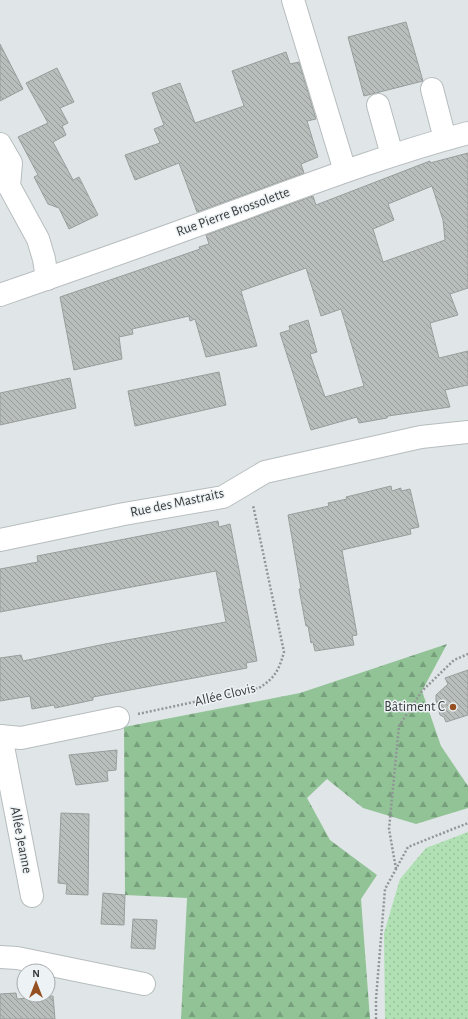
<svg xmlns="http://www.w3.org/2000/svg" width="468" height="1019" viewBox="0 0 468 1019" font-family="'Alegreya Sans',sans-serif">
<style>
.forest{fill:url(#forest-firs)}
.park{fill:url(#park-dots)}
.building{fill:url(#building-back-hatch);stroke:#989e9c;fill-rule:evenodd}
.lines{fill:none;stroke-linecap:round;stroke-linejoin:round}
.minor-casing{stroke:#b7bdbe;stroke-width:24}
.path{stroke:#929697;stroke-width:2.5;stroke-dasharray:2 2;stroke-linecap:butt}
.minor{stroke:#fff;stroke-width:22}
.poi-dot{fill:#945023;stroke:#edf3f5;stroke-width:1.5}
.labels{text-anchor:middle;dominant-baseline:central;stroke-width:3;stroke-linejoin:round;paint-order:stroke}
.street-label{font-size:14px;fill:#383a3b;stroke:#edf3f5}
.poi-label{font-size:14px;fill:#383a3b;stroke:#edf3f5;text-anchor:end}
</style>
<defs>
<pattern id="forest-firs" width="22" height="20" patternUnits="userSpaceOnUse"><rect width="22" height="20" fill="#91c396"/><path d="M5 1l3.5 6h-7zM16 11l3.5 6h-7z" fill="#779f7c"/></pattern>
<pattern id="park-dots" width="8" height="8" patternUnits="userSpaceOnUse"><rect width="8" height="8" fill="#b0e0b4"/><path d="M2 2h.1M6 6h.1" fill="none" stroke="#98c19c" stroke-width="1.8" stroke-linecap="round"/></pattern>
<pattern id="building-back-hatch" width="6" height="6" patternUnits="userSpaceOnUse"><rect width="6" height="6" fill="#b8bebc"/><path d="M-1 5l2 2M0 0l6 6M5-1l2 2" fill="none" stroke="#979b9a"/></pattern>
</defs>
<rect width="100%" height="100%" fill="#e0e6e7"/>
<path class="forest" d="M447,644L422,691L441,746L468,786V808L416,824L363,808L327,779L307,798L330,840L377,875L361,899L370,1019H181L187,898L125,895L124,727L300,693Z"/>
<path class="park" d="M468,832V1019H385L384,933L400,879L426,848Z"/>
<g class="building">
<path d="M406,22L423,81L364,96L348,37Z"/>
<path d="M0,44L23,89L0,101Z"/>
<path d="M286,52L290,64L299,62L316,119L307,121L318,157L301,164L304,173L197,212L179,163L135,180L125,155L160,143L154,129L164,125L152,93L180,83L195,123L244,106L232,71Z"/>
<path d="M57,68L74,102L60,108L68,123L62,126L66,135L53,142L73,180L79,177L98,215L69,229L59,208L48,204L34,177L38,175L18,137L48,123L26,83Z"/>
<path d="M468,153V288L450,294L458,315L430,323L439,358L468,351V385L445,390L450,407L388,416L387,418L359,423L357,417L311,430L280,333L290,330L289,326L308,320L317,352L310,354L325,397L364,386L341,309L321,316L306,268L241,291L257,346L206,357L195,319L190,321L189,316L132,329L133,334L119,337L122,359L74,370L60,297L154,265L200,249L199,247L209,244L206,235L313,196L316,205L430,161V163ZM432,186L443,220L445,240L383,262L373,229L394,220L388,204Z"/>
<path d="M219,372L226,405L135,426L128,391Z"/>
<path d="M70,378L76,408L0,425V393Z"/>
<path d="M391,486L392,491L401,488V491L410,489L419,527L410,529L411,534L342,550L357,635L352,636L354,645L315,651L313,642L311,643L308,626H306L299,589H301L288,515L329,506L328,503L347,499L346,497Z"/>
<path d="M218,521L219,527L230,524L257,661L246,663L247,668L93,697V700L55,708L54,705L32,709L30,696L0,701V658L21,655L23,661L105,644L226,622L216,571L0,612V569L38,562L37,556Z"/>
<path d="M468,670V715L446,722L444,717L440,715L436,700V695L448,684L445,678Z"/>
<path d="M117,750L116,770L107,771L108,781L76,785L69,755Z"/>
<path d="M61,813L89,814L88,895L66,894L67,884L58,883Z"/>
<path d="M103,893L125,895L124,925L101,924Z"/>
<path d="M133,919L157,920L155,949L131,948Z"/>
<path d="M16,993L17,999L53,996L55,1019H0V994Z"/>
</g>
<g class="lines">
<g class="minor-casing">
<g id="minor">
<path d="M293,0L345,171"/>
<path d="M432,89L445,139"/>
<path d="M378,105L392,155"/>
<path d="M0,144L11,163L9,186L38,239L44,259L47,279"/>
<path d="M0,295C75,269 150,243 225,215C305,186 385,155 468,133"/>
<path d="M0,540L124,514L223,497L265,472L421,437L468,432"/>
<path d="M0,736L21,738L118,718"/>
<path d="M1,736L32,896"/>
<path d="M0,957L17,958L144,984"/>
</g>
</g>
<g class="path">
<path d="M138,714L259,688C275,678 279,670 284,652L253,505"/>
<path d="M396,869L389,829L399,726L422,691L454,660L468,654"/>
<path d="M376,1019V999L385,889L408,847L468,823"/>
</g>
<use href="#minor" class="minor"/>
</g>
<circle class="poi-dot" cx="453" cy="707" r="4"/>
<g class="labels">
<g class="street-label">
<text transform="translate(233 212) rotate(-20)">Rue Pierre Brossolette</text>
<text transform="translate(177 503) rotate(-12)">Rue des Mastraits</text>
<text transform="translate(225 695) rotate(-13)">Allée Clovis</text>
<text transform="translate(21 840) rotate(79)">Allée Jeanne</text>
</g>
<g class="poi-label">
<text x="445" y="707">Bâtiment C</text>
</g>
</g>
<g transform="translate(36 983)"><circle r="19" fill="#edf3f5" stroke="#a5a9ab"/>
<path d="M0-3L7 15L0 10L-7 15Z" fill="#945023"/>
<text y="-6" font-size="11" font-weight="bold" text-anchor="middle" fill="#383a3b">N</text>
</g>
</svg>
